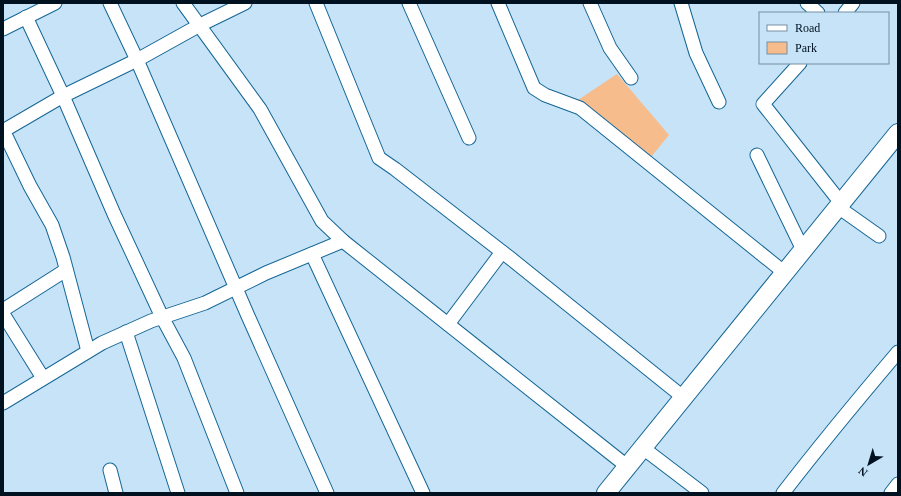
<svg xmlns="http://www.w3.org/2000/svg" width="901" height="496" viewBox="0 0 901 496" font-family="'Times New Roman',serif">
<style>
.green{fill:#f7bc8c}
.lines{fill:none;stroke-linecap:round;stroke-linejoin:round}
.street-casing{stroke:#146695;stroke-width:15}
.secondary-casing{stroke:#146695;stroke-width:20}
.street{stroke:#fff;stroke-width:13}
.secondary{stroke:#fff;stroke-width:18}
</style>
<rect width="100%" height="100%" fill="#c6e3f8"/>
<path class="green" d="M617,74L669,135L651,157L578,100Z"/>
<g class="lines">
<g class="street-casing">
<g id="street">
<path d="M110,3L137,60L248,316L327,493"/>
<path d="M183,3L260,109L322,221L343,241L628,467"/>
<path d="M316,3L379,158L395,169L510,258L683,397"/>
<path d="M409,3L469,138"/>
<path d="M498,3L534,88L545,95L580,108L785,273"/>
<path d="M590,3L610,48L631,78"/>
<path d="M681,3L696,53L719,102"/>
<path d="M807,3L818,13"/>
<path d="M845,13L853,3"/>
<path d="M26,17L63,96L114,214L162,317L184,358L237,493"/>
<path d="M3,29L55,3"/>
<path d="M800,63L763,104L841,203"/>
<path d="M3,130L30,186L52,225L63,257L88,351"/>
<path d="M3,131L63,96L137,60L200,25L245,3"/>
<path d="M757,155L803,250"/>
<path d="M838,207L879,236"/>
<path d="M312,254L423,493"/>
<path d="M3,310L66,270"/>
<path d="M3,314L43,378"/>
<path d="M448,324L502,252"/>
<path d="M126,332L178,493"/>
<path d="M3,403L102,343L151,321L205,303L266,273L343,241"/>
<path d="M643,448L702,493"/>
<path d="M110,470L116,493"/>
<path d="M783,493C820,445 859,398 898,352"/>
<path d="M891,493L898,484"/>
</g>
</g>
<g class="secondary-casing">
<path id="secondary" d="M606,493L898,133"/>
</g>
<use href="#street" class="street"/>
<use href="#secondary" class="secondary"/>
</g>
<rect width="901" height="496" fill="none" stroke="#001120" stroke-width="8"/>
<rect x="759" y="12" width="130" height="52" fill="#c6e3f8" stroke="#778fa2"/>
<rect x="767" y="25" width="20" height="6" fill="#ffffff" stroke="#778fa2"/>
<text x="795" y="32" font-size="12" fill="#001120">Road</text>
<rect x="767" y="42" width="20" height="12" fill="#f7bc8c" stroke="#778fa2"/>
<text x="795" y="52" font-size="12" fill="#001120">Park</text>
<g transform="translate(869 464) rotate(218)" stroke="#c6e3f8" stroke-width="3" paint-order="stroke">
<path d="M0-3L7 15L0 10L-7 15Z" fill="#001120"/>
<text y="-6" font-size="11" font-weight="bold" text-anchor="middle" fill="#001120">N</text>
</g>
</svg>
